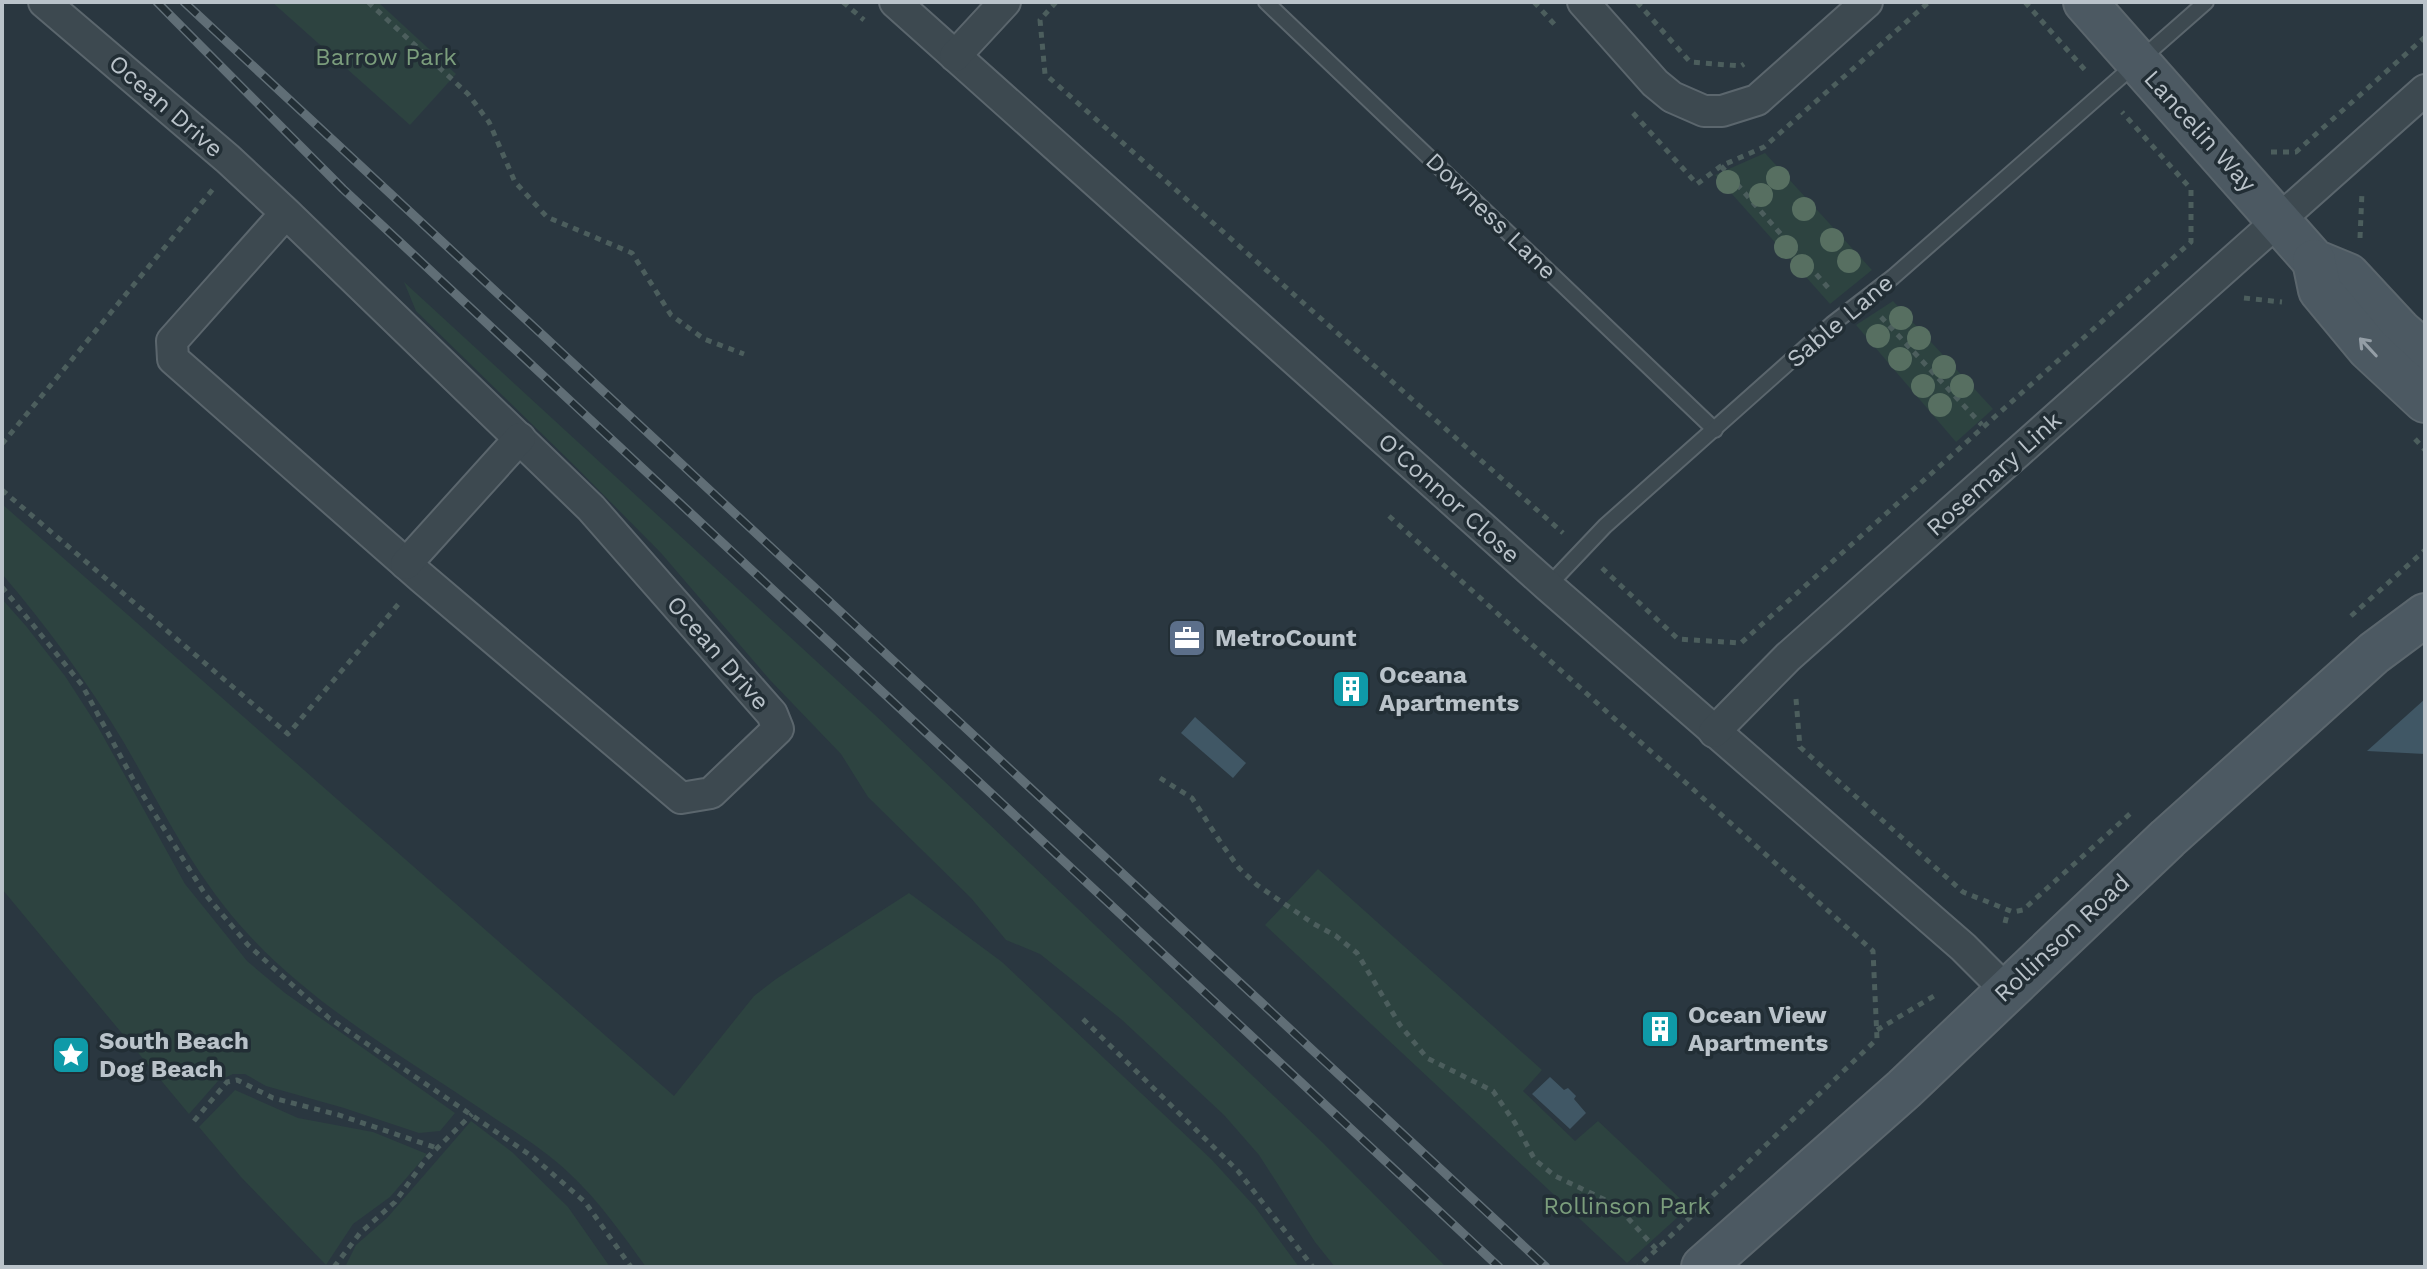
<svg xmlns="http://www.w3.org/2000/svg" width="2427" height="1269" viewBox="0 0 2427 1269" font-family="'Work Sans',sans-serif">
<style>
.green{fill:#2d4340}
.water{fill:#405765}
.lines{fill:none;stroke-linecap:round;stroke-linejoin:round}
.lane-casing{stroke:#5b666d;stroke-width:18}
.street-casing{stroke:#5b666d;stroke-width:34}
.secondary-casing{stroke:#5b666d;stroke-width:46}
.path{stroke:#4c5e5d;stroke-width:5;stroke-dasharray:6 6;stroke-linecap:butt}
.lane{stroke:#3d4950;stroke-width:14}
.street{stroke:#3d4950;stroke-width:30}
.secondary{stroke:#4c5962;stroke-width:42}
.rail-casing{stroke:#606e76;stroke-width:9}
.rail{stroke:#222e35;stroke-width:6;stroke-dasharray:18;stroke-linecap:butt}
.tree{fill:#576f61}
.oneway{stroke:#949ea6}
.labels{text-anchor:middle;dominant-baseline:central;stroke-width:7;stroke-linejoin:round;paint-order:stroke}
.park-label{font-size:24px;fill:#7b9d7c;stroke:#222e35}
.street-label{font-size:24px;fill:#bac3ca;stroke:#222e35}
.poi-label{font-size:24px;font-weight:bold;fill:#bac3ca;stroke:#222e35;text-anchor:start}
</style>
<rect width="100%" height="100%" fill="#2a3740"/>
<g class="green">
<path d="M272,2H378L456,74L410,125Z"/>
<path d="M1765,153L1872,270L1830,304L1715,175Z"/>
<path d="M404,282L876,716L1322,1142L1446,1267H1335L1315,1242L1259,1155L1224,1115L1121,1019L1040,954L1006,940L971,898L868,797L841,754L770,680L661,553L576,467L416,311Z"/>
<path d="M1893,301L1993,409L1956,442L1856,325Z"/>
<path d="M2,504L674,1096L754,996L776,979L909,893L1002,962L1212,1160L1255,1207L1299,1267H646C622,1234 599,1201 569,1173C543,1148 510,1129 481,1109C401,1055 314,1006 248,934C195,877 162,808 123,741C88,683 47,626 2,574Z"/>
<path d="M2,599L26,626L65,676L98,727L185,884L247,961L285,993L455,1113L440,1131L419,1133L344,1108L266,1086L245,1074H233L218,1081L189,1114L2,889Z"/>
<path d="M1318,869L1542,1070L1523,1091L1575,1141L1598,1121L1689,1207L1627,1263L1265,925Z"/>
<path d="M235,1090L298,1118L373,1132L427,1154L390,1197L353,1224L326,1265L241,1177L199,1127Z"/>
<path d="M471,1121L512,1152L568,1207L610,1267H345L356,1245L387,1218Z"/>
</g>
<g class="water">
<path d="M2425,699V754L2367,751Z"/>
<path d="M1195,717L1246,763L1233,778L1181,733Z"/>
<path d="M1550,1077L1564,1090L1568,1088L1576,1096L1574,1099L1586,1113L1570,1129L1532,1094Z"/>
</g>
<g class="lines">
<g class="lane-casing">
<g id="lane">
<path d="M1266,2L1715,430"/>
<path d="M1548,586L1605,526L1832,324L1893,277L2206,2"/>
</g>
</g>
<g class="street-casing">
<g id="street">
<path d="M44,2L228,159L286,213L591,508L772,714L778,729L711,793L681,798L421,577L173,359L172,341L286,213"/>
<path d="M895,2L1548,586L1963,947L2006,990"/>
<path d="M1583,2L1655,83L1672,97L1704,111H1722L1757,100L1867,2"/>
<path d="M955,56L1005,2"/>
<path d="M406,564L520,438"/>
<path d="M1714,732L1788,657L2425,90"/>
</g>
</g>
<g class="secondary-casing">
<g id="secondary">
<path d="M2085,2L2314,261L2348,275L2400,331L2425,353"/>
<path d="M2314,261L2320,290L2369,349L2425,401"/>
<path d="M1703,1267L1904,1089L2168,838L2374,653L2425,615"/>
</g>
</g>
<g class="path">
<path d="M368,2L468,94L489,122L515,182L547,217L632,253L671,315L704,339L744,354"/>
<path d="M843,2L864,20"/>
<path d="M1056,2L1040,20L1045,74L1563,533"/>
<path d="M1534,2L1555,25"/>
<path d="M1637,2L1690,62L1741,66L1744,64"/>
<path d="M2025,2L2085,70"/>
<path d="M1633,113L1697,184L1721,166L1764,147L1929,2"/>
<path d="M2271,152H2296L2425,37"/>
<path d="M1721,166L1831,291"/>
<path d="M2360,238L2362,192"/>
<path d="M2244,298L2282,302"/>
<path d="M1881,317L1982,425"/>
<path d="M2415,439L2425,450"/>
<path d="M2,444L213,189"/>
<path d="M2,490L288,734L401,601"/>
<path d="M1389,516L1873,951L1877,1039L1638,1267"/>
<path d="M1602,568L1678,639L1741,643L2191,242V189L2122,112"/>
<path d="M2,587L82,685L134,781L205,894L248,945L329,1018L533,1157L585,1202L631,1267"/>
<path d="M2351,616L2425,550"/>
<path d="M1796,699L1800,747L1963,892L2013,912L2023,910L2132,812"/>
<path d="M1160,778L1192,798L1221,843L1239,868L1257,885L1314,924L1336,936L1357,953L1400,1025L1427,1058L1493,1091L1515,1123L1535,1160L1555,1176L1616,1205L1656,1249"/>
<path d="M2005,923L2008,911"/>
<path d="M1083,1019L1238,1171L1313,1267"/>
<path d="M1877,1030L1934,996"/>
<path d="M194,1121L227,1082L237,1080L273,1098L339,1115L437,1148"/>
<path d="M334,1267L360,1233L395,1202L425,1160L472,1114"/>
</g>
<use href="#lane" class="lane"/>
<use href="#street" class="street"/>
<use href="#secondary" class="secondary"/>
<g class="rail-casing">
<g id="rail">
<path d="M157,2L343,189L1499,1267"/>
<path d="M184,2L1546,1267"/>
</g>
</g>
<use href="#rail" class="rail"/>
</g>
<g class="tree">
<circle cx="1778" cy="178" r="12"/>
<circle cx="1728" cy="182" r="12"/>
<circle cx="1761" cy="195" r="12"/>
<circle cx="1804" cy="209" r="12"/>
<circle cx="1832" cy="240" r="12"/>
<circle cx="1786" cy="247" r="12"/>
<circle cx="1849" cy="261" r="12"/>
<circle cx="1802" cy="266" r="12"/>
<circle cx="1901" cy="318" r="12"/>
<circle cx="1878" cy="336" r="12"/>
<circle cx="1919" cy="338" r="12"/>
<circle cx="1900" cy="359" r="12"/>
<circle cx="1944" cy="367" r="12"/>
<circle cx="1923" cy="386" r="12"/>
<circle cx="1962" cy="386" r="12"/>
<circle cx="1940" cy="405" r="12"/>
</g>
<defs><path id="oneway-shaft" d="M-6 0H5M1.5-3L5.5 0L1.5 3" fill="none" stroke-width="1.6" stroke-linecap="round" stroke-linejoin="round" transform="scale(2)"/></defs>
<use class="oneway" href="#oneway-shaft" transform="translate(2368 347) rotate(-133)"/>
<defs>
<g id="office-square" transform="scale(2)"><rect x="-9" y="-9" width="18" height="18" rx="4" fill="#5c6f8a" stroke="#222e35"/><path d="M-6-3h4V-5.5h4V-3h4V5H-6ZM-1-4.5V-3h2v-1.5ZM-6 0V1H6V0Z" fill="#fff"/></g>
<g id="building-square" transform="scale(2)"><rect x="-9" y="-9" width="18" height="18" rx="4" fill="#0f9aa8" stroke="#222e35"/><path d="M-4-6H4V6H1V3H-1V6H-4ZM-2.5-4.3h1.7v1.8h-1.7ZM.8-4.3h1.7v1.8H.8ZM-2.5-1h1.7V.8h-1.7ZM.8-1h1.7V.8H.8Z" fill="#fff"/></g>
<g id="sight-square" transform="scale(2)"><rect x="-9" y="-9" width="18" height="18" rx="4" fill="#0f9aa8" stroke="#222e35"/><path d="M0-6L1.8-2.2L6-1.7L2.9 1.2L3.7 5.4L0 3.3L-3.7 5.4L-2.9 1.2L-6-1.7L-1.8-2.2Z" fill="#fff"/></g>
</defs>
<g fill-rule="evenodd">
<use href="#office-square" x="1187" y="638"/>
<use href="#building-square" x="1351" y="689"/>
<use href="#building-square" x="1660" y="1029"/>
<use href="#sight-square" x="71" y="1055"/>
</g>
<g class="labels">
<g class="park-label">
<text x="386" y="57">Barrow Park</text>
<text x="1627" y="1206">Rollinson Park</text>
</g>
<g class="street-label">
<text transform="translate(166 106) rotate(41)">Ocean Drive</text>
<text transform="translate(2200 131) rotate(48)">Lancelin Way</text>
<text transform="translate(1491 216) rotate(44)">Downess Lane</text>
<text transform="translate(1840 321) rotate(-40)">Sable Lane</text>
<text transform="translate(1994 474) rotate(-42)">Rosemary Link</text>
<text transform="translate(1449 498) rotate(42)">O'Connor Close</text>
<text transform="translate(718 653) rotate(49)">Ocean Drive</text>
<text transform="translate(2062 938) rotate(-43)">Rollinson Road</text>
</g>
<g class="poi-label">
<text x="1215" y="638">MetroCount</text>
<text x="1379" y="675">Oceana<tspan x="1379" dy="28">Apartments</tspan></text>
<text x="1688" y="1015">Ocean View<tspan x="1688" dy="28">Apartments</tspan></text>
<text x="99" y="1041">South Beach<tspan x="99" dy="28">Dog Beach</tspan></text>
</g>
</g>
<rect width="2427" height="1269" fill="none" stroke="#bac3ca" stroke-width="8"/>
</svg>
